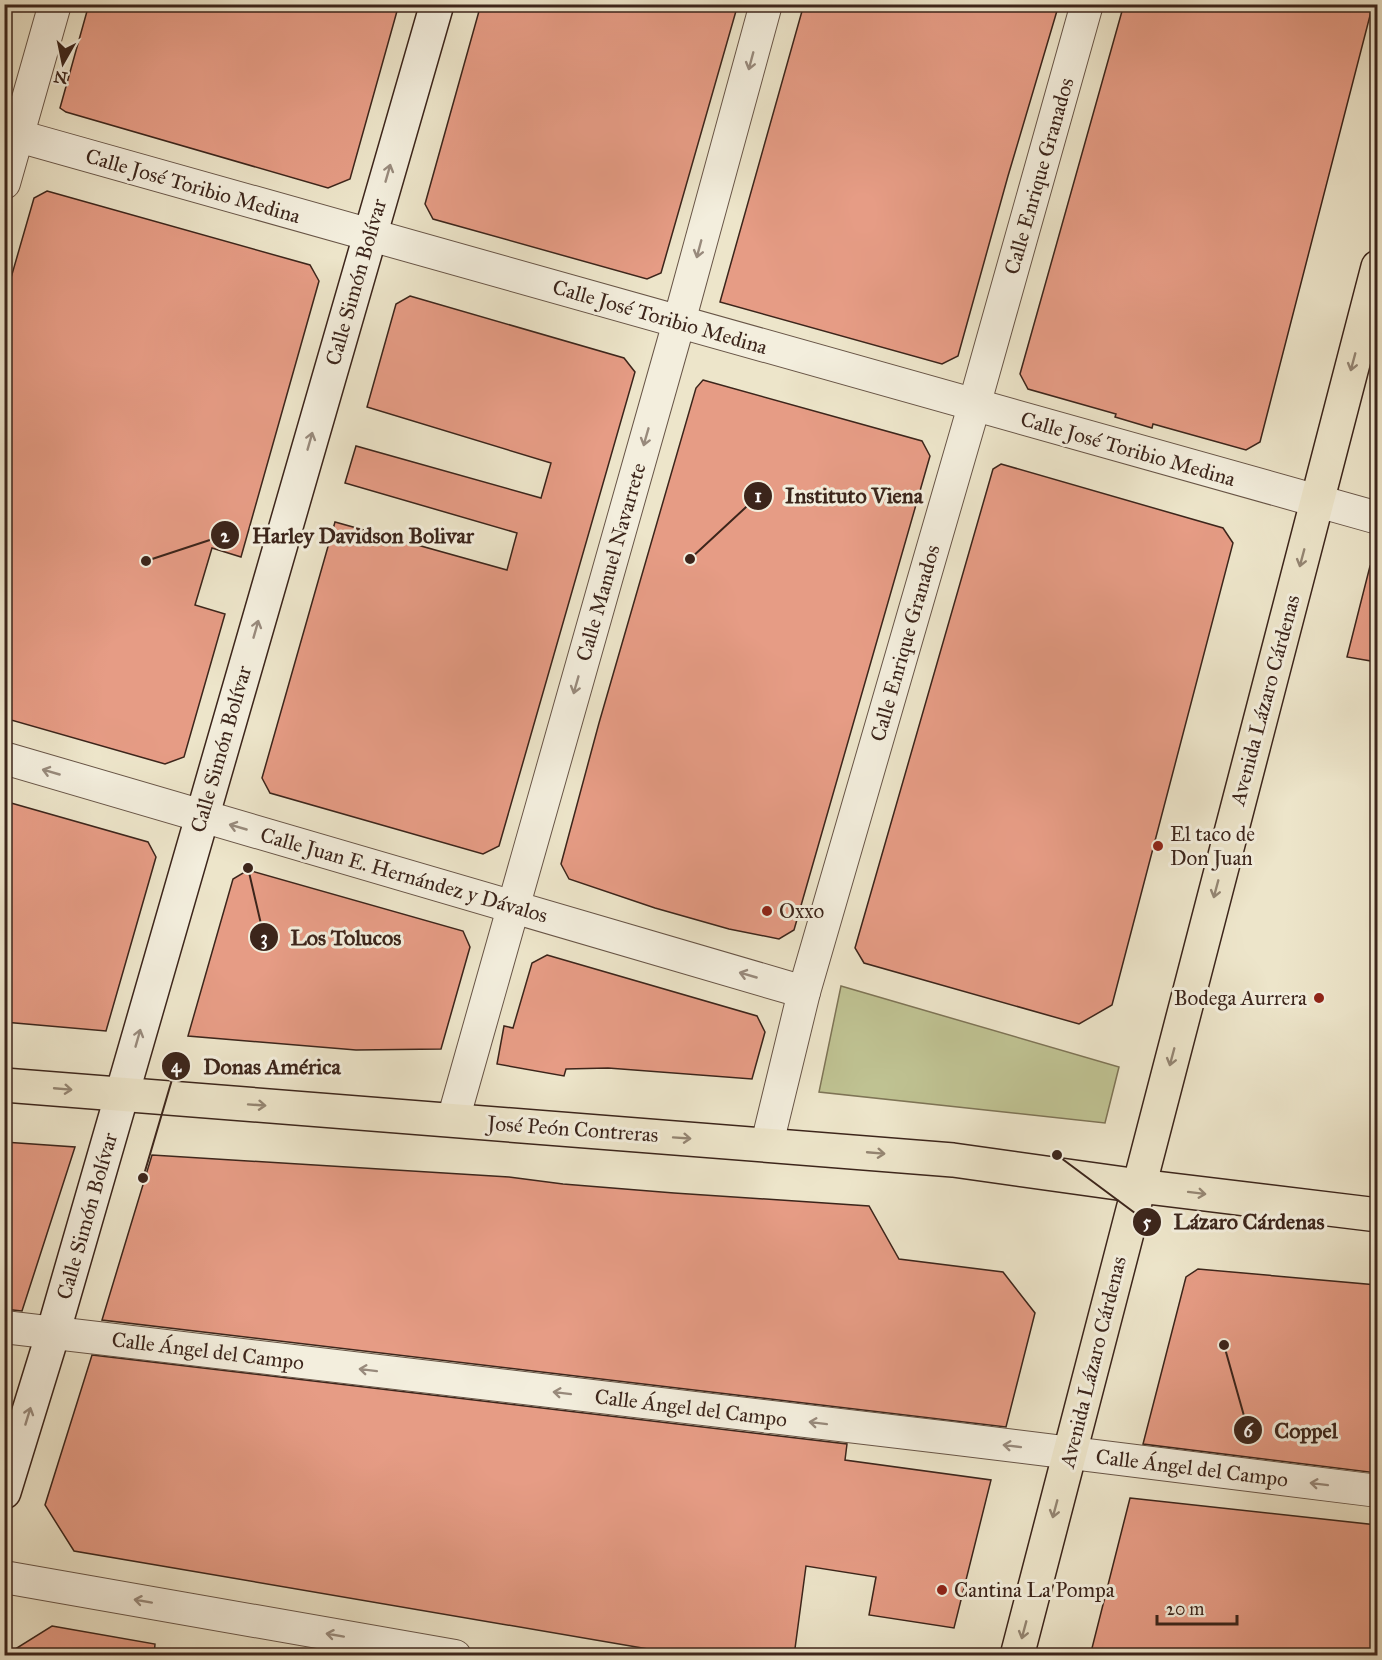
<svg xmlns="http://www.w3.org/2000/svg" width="1382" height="1660" viewBox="0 0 1382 1660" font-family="'IM FELL Great Primer',serif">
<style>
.green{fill:#bfc292;stroke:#7e7456;stroke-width:1.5}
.building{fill:#e69c85;stroke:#3c251b;stroke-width:1.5}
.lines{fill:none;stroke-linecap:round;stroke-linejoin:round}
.street-casing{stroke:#685547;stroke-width:34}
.secondary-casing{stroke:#3c251b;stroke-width:36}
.primary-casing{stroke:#3c251b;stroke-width:36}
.street{stroke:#f3eedd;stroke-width:32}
.secondary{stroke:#f3eedd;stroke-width:33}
.primary{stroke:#ede5ca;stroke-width:33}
.oneway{stroke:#988a7c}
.oneway2{stroke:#948572}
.poi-dot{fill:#8f2418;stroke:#f3eedd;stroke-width:2}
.labels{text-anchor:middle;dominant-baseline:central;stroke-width:6;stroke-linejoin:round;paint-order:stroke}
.street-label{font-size:21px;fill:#3c251b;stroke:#f3eedd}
.poi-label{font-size:21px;fill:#3c251b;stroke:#f3eedd;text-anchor:start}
.leader{fill:none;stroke:#3c251b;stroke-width:2}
.callout-dot{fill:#3c251b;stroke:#f3eedd;stroke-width:2}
.mark-label{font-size:18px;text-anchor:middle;font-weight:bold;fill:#fff}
.callout-label{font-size:22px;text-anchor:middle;font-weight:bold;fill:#3c251b;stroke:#f3eedd;stroke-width:6;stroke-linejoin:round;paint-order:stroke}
</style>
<rect width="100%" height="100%" fill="#ede5ca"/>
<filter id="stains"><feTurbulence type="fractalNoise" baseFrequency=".00333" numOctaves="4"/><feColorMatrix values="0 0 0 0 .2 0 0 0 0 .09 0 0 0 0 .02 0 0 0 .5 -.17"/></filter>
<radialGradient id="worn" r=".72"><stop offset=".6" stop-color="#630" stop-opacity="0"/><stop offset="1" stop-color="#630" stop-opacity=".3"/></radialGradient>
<path class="green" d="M841,986L1119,1067L1105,1123L819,1092Z"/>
<g class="building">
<path d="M89,4H399L350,179L328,188L66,112L60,108Z"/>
<path d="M481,4H738L661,273L647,279L433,219L425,204Z"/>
<path d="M804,4H1059L1008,176L958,356L942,364L720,302Z"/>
<path d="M1124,4H1373L1260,442L1246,450L1153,424L1152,428L1115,417L1116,414L1028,389L1020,374Z"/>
<path d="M47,191L310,265L319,281L241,557L212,548L195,605L225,614L184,757L165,764L4,718V302L34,198Z"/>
<path d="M410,296L624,358L635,372L499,846L483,854L270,793L262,778L335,522L507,570L517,533L345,483L356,446L541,498L551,463L367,407L396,304Z"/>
<path d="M703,380L922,441L930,456L794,930L779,939L729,929L655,908L569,879L561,864L599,723L696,388Z"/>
<path d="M1001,464L1223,528L1233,543L1112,1005L1079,1024L864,963L855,948L993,469Z"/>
<path d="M1370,566L1377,567V662L1347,657Z"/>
<path d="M4,801L148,842L156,857L106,1031L4,1022Z"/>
<path d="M248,870L463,931L470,947L441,1049L356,1050L188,1036L233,879Z"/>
<path d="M547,955L757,1016L765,1032L752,1079L608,1068L566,1069L564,1076L497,1064L504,1026L513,1028L532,963Z"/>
<path d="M4,1142L75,1147L22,1311L4,1309Z"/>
<path d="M152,1155L509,1177L563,1184L674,1193L869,1206L899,1259L1003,1272L1035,1313L1006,1427L102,1320Z"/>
<path d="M1198,1269L1377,1285V1473L1143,1444L1186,1277Z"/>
<path d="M92,1355L847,1444L845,1460L991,1480L954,1628L869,1615L876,1577L806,1566L794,1656H689L74,1551L45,1505Z"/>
<path d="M1130,1498L1377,1525V1656H1090Z"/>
<path d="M52,1626L155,1644L154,1656H4Z"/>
</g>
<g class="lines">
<g class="street-casing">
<g id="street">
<path d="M4,132L1378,518"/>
<path d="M4,183L55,4"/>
<path d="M4,758L804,992"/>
<path d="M453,1120L679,322L766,4"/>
<path d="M767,1144L804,992L974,406L1087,4"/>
<path d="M4,1327L950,1438L1378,1491"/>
<path d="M4,1577L455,1656"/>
</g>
</g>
<g class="secondary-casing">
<path id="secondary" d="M4,1492L53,1333L437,4"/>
</g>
<g class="primary-casing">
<g id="primary">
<path d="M4,1085L953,1160L1139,1186L1378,1215"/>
<path d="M1017,1656L1378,267"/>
</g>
</g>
<use href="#street" class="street"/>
<use href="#secondary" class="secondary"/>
<use href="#primary" class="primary"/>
</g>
<defs><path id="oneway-shaft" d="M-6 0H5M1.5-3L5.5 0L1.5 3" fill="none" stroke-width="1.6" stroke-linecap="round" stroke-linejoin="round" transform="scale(1.5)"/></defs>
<g class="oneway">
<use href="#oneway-shaft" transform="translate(751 61) rotate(105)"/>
<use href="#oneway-shaft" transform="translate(388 173) rotate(-74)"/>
<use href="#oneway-shaft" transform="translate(699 249) rotate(105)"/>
<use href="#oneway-shaft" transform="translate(646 437) rotate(106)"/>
<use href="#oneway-shaft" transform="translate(310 441) rotate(-74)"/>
<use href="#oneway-shaft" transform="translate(256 629) rotate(-74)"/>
<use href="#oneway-shaft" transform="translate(576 685) rotate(106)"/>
<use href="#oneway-shaft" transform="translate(51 772) rotate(-164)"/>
<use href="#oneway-shaft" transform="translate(238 827) rotate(-164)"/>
<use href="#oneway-shaft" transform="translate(748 975) rotate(-164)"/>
<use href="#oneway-shaft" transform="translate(138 1038) rotate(-74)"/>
<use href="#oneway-shaft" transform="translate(368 1370) rotate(-173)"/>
<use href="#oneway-shaft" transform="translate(562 1393) rotate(-173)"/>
<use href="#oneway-shaft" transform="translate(28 1416) rotate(-73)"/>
<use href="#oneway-shaft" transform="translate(818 1423) rotate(-173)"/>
<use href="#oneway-shaft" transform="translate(1012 1446) rotate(-173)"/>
<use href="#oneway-shaft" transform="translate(1319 1484) rotate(-173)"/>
<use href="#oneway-shaft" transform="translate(143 1601) rotate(-170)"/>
<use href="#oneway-shaft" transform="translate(335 1635) rotate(-170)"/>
</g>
<g class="oneway2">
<use href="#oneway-shaft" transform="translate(1353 362) rotate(105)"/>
<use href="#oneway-shaft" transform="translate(1302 558) rotate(105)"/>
<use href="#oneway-shaft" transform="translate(1216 889) rotate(105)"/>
<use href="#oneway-shaft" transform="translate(1172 1057) rotate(105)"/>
<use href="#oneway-shaft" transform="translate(63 1089) rotate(5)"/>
<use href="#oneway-shaft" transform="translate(257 1105) rotate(4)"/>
<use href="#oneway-shaft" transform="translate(682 1138) rotate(4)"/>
<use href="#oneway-shaft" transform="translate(876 1153) rotate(5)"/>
<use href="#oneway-shaft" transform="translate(1197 1193) rotate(7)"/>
<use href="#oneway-shaft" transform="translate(1055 1509) rotate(105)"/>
<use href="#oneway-shaft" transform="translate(1024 1630) rotate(105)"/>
</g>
<g class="poi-dot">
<circle cx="1158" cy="846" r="6"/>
<circle cx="767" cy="911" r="6"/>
<circle cx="1319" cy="998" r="6"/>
<circle cx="942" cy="1590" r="6"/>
</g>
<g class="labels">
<g class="street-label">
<text transform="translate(1039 176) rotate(-74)">Calle Enrique Granados</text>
<text transform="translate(193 186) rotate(16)">Calle José Toribio Medina</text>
<text transform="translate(356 282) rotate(-74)">Calle Simón Bolívar</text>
<text transform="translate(660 317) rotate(16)">Calle José Toribio Medina</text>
<text transform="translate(1128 449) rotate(16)">Calle José Toribio Medina</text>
<text transform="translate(611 562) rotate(-74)">Calle Manuel Navarrete</text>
<text transform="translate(905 643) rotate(-74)">Calle Enrique Granados</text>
<text transform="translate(1265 700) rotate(-75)">Avenida Lázaro Cárdenas</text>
<text transform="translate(221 749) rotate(-74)">Calle Simón Bolívar</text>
<text transform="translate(404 875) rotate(16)">Calle Juan E. Hernández y Dávalos</text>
<text transform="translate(573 1129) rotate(4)">José Peón Contreras</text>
<text transform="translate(87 1216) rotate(-74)">Calle Simón Bolívar</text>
<text transform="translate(208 1351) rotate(7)">Calle Ángel del Campo</text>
<text transform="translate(1093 1362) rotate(-76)">Avenida Lázaro Cárdenas</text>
<text transform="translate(691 1408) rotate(7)">Calle Ángel del Campo</text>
<text transform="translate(1192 1468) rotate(7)">Calle Ángel del Campo</text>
</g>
<g class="poi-label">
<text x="1170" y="834">El taco de<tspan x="1170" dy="24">Don Juan</tspan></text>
<text x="779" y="911">Oxxo</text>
<text x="1307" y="998" text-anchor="end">Bodega Aurrera</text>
<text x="954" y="1590">Cantina La Pompa</text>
</g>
</g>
<path class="leader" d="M690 559L758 496M146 561L225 535M248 868L264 937M143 1178L176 1066M1057 1155L1147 1222M1224 1345L1248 1430"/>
<g class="callout-dot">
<circle cx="690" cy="559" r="6"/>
<circle cx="146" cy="561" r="6"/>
<circle cx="248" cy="868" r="6"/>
<circle cx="143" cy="1178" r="6"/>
<circle cx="1057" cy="1155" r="6"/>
<circle cx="1224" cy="1345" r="6"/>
<circle cx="758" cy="496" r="15"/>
<circle cx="225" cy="535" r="15"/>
<circle cx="264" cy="937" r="15"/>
<circle cx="176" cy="1066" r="15"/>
<circle cx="1147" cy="1222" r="15"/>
<circle cx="1248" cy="1430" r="15"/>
</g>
<g class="mark-label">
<text x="758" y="502">1</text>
<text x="225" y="542">2</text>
<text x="264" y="944">3</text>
<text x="176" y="1072">4</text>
<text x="1147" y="1228">5</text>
<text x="1248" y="1437">6</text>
</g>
<g class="callout-label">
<text x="854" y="503">Instituto Viena</text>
<text x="363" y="543">Harley Davidson Bolivar</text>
<text x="346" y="945">Los Tolucos</text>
<text x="272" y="1074">Donas América</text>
<text x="1249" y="1229">Lázaro Cárdenas</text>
<text x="1306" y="1438">Coppel</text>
</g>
<rect width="1382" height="1660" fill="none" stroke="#ede5ca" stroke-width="24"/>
<rect x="6" y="6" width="1370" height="1648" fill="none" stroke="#3c251b" stroke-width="3"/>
<rect x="12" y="12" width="1358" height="1636" fill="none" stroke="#3c251b" stroke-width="1.5"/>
<g transform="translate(63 63) rotate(189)" stroke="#f3eedd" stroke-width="4.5" paint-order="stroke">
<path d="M0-4.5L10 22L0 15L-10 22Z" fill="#3c251b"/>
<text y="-9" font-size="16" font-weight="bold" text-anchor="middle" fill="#3c251b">N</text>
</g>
<path d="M1157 1615v9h80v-9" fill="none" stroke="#3c251b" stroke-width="3"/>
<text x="1166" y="1615" font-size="18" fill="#3c251b" stroke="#f3eedd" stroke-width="4.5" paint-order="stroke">20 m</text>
<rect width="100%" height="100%" filter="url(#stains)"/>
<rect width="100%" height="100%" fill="url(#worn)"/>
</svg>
